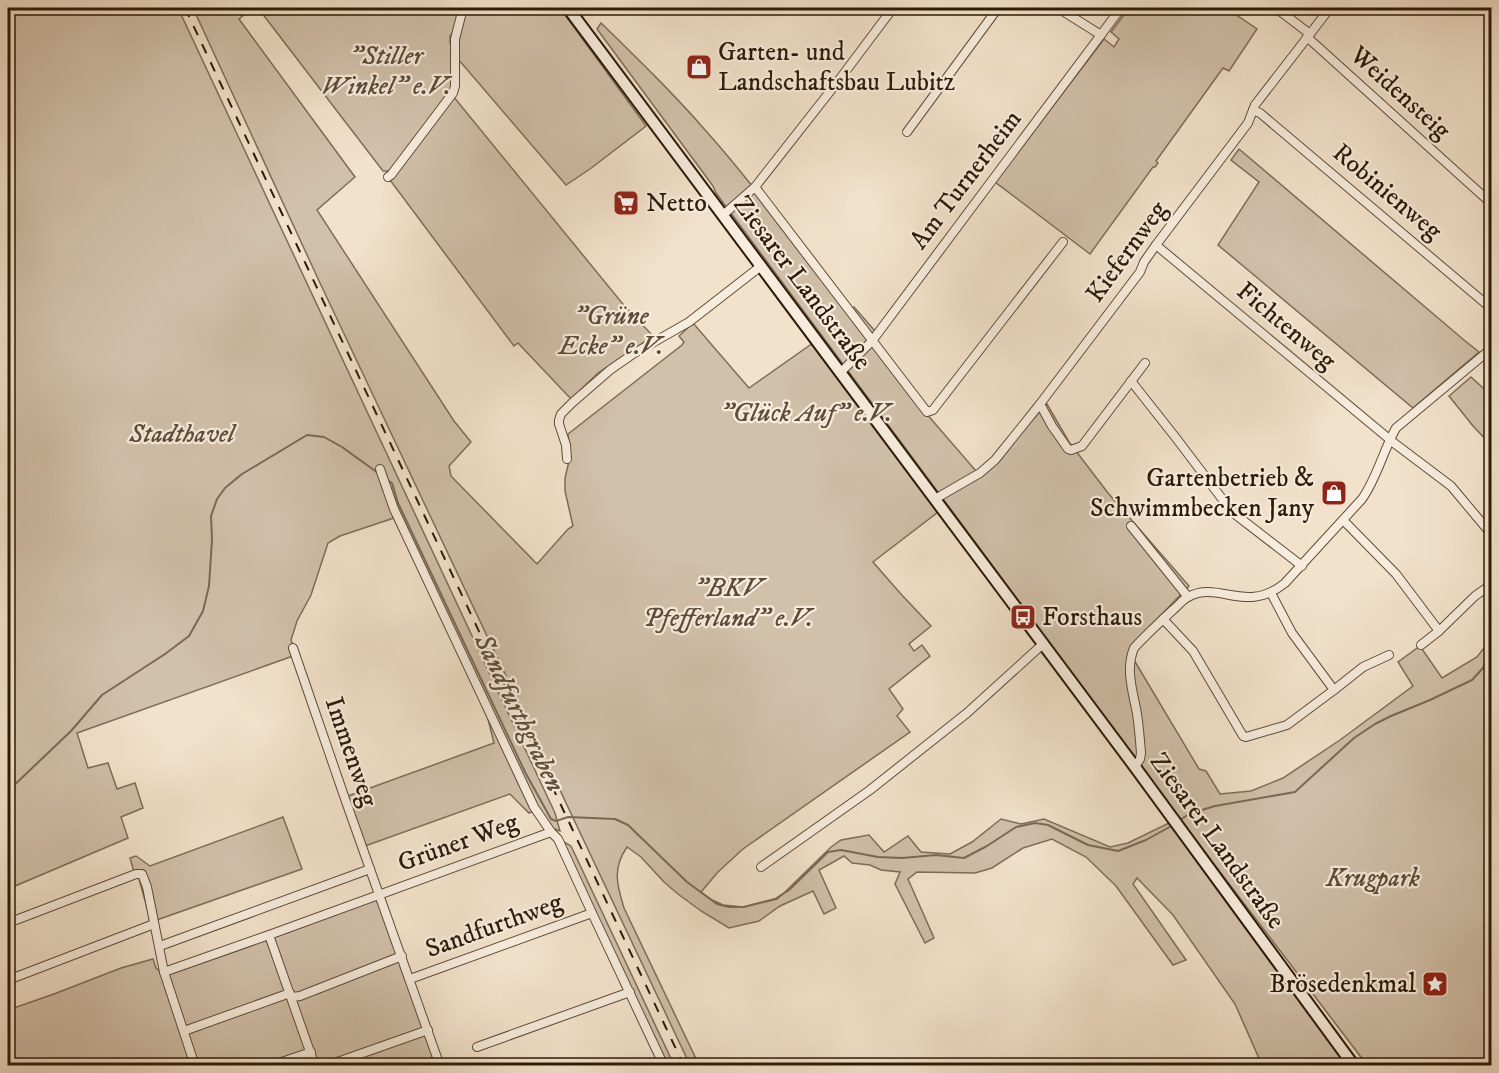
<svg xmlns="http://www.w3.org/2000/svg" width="1499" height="1073" viewBox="0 0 1499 1073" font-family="'IM FELL DW Pica',serif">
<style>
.green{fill:#d1c0aa;stroke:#7f6d59;stroke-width:1.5}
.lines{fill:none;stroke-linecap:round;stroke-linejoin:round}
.stream{stroke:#7b6955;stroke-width:2}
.minor-casing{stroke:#5e4c39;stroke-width:10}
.secondary-casing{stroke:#2d1a08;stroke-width:14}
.minor{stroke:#f7ecdd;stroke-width:8}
.secondary{stroke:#f7ecdd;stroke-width:10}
.rail{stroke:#2d1a08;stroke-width:2;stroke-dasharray:10 10;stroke-linecap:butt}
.labels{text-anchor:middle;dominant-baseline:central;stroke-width:4.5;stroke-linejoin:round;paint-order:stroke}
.poi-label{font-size:26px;fill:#2d1a08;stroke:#f7ecdd;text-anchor:start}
.park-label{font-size:26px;font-style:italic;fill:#5e4c39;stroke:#f7ecdd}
.street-label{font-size:26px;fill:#2d1a08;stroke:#f7ecdd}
.water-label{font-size:27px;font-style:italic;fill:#614f3c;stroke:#f7ecdd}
</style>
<rect width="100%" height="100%" fill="#f2e2cb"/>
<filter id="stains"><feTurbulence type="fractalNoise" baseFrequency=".00333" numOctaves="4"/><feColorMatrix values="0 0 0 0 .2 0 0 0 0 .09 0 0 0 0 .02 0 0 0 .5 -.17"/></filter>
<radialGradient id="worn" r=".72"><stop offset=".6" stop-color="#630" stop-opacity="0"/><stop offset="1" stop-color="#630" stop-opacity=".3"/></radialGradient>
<g class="green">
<path d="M8,8H178L555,813L560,831L552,828L537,809L400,516L340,536L328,543L311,595L297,621L291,640L296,654L293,656L77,733L88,768L108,763L117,789L135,783L143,808L121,817L128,838L8,889Z"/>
<path d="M193,8H252L239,19L355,177L317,210L454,421L471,442L449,466L451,476L537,564L568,529L573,526L565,491V478L570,457L568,434L682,345L684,342L679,336L693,323L749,388L813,343L938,512L873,562L900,593L931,626L909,644L914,651L922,645L930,656L889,689L903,709L897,716L910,732L743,849L718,872L701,892L710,899L723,905L743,907L777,899L786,891L831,847L841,840L869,835L884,852L908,836L921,852L950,854L972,842L1001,819L1021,824L1044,819L1110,847L1128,843L1169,823L1348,1065H1262L1235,1004L1173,915L1137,878L1133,884L1186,960L1173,965L1116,886L1086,857L1052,839L1023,848L992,868L975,873L917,872L908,879L934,938L925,943L895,884L900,872L881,870L870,865L852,863L844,856L819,870L836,908L824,914L813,891L780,906L759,921L729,928L701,911L678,894L664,882L641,857L627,847C612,869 617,885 624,908L699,1065H690L320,283Z"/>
<path d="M258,8H461L452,34L450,36V43L452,44V88L390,171H383Z"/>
<path d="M464,8H560L646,126L590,169L566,185L458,59L459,28Z"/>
<path d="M1129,8H1226L1257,29L1229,71L1223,68L1156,161L1158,163L1155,167H1153L1090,254L995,182L1104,39L1114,47L1119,39L1111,32Z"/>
<path d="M601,23C637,58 673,93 706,131C757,188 801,251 847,312L854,307L875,331L868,338L925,412L976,471L981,474L1047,404L1069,442L1108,493L1189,586L1136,641L1134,660L1199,769L1206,771L1220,794L1251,791L1283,778L1340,740L1413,686L1398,662L1420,646L1442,678L1477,657L1491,639V1065H1367L1214,864L716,193L713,186L597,29Z"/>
<path d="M453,96L622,303L653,336L598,373L571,399L518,343L514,346L390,180Z"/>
<path d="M1239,149L1464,340L1479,352L1413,408L1218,245L1259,182L1231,160Z"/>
<path d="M1471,377L1491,395V445L1473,426L1449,396Z"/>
<path d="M486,711L534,811L529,813L510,794L365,846L348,796L494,743Z"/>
<path d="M283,817L302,869L151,922L139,879L134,872L130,858L136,856L150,866Z"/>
<path d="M564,842L571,846L674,1065H667L567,852Z"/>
<path d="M378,899L438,1065H197L168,973Z"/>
<path d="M153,959L156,968L162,973L190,1057L165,1066L8,1065V1010L54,994L121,968Z"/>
</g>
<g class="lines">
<g class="stream">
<path d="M387,480L392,483L398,503L525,772L551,819L556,821L568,817L615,819L628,825L687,882L717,904L729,907H744L775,899L789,890L828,852L841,850L878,857L902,858L936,855L964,858L987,846L1016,827L1035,823L1048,825L1088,845L1118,851L1146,840L1173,825"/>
<path d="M8,791L71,731L102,695L165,654L189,636L203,611L209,586L212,539L211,516L217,499L225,488L242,474L307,435L324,437L342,447L378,473"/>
<path d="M1180,820L1189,814L1215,806L1295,792L1354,738L1375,724L1391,716L1430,700L1472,680L1483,668L1487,658L1492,652"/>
</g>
<g class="minor-casing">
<g id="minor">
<path d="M1058,8L1101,35"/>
<path d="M1276,8L1310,34"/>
<path d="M1307,37L1492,204"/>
<path d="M1253,110L1260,113L1492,309"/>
<path d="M907,132L998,8"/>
<path d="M388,177L391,175L453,93L455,86V39L463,8"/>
<path d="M755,187L927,412L933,410L1063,242"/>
<path d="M723,215L755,187L839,80L893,8"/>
<path d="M1156,245L1394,443L1451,486L1492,535"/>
<path d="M840,373L872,341L1121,8"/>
<path d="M1131,381L1176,438L1226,504L1236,515L1302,566"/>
<path d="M1040,404L1052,426L1068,449L1071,450L1082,446L1145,363"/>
<path d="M567,459L566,445L559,424V420L561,414L572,403L610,370L633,354L689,322L761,266"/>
<path d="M380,469L394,509L534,807L551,832L558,839L592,913L664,1066"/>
<path d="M935,499L980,473L995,460L1040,404L1140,272L1144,262L1156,245L1248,123L1255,105L1330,8"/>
<path d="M1343,520L1396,574L1439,631L1475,596L1492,584"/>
<path d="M1131,526L1188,597"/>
<path d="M1163,619L1193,651L1243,736L1246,737L1287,725L1334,690L1292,633L1271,593"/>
<path d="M1421,645L1439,631"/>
<path d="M293,648L344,796L440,1066"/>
<path d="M1334,690L1363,667L1389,655"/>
<path d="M1135,767L1140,759L1141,753C1140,740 1139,727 1137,714C1133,691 1125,670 1134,648C1147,634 1161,621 1174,609C1179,605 1183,599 1188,597C1219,580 1246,615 1285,583L1362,499C1377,478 1383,451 1396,428L1492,348"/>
<path d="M761,867L870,790L967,713L1043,644"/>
<path d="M8,923L136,874H142L147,887L164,972L195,1066"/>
<path d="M269,935L315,1066"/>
<path d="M160,946L370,869"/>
<path d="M164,972L269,935L551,832"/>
<path d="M410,979L592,913"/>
<path d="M8,980L154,924"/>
<path d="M292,997L300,996L402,956"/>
<path d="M184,1031L290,993"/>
<path d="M477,1047L630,992"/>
<path d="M270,1066L311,1052"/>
<path d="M326,1066L428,1030"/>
</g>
</g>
<g class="secondary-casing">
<path id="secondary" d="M568,8L1135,767L1354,1066"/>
</g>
<use href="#minor" class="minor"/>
<use href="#secondary" class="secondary"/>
<path class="rail" d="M185,8L684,1066"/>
</g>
<defs>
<g id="shop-square" transform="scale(1.35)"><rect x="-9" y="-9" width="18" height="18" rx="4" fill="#8f2418" stroke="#f7ecdd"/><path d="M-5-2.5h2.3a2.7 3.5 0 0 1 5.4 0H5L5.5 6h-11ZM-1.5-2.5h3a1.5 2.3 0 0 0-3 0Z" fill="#fff"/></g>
<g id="supermarket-square" transform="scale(1.35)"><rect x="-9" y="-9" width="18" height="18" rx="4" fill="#8f2418" stroke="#f7ecdd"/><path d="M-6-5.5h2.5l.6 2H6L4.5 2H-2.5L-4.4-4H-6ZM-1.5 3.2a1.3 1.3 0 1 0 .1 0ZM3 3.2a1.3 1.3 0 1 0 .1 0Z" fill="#fff"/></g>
<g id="bus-square" transform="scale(1.35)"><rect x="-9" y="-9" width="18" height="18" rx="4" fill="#8f2418" stroke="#f7ecdd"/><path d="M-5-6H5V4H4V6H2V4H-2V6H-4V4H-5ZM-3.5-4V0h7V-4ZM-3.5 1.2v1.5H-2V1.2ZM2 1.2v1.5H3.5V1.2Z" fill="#fff"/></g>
<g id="sight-square" transform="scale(1.35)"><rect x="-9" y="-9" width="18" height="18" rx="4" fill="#8f2418" stroke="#f7ecdd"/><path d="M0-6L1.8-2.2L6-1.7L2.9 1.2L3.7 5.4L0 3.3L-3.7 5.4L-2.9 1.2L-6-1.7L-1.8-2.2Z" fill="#fff"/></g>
</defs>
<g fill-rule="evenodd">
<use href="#shop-square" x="699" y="67"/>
<use href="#supermarket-square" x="626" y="203"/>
<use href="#shop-square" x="1334" y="493"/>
<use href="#bus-square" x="1023" y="617"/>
<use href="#sight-square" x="1435" y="984"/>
</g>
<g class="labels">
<g class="poi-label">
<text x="718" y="52">Garten- und<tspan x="718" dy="30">Landschaftsbau Lubitz</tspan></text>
<text x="646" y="203">Netto</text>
<text x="1314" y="478" text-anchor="end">Gartenbetrieb &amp;<tspan x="1314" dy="30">Schwimmbecken Jany</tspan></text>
<text x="1042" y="617">Forsthaus</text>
<text x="1416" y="984" text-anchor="end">Brösedenkmal</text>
</g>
<g class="park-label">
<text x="386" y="56">"Stiller<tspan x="386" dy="30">Winkel" e.V.</tspan></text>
<text x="611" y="316">"Grüne<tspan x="611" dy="30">Ecke" e.V.</tspan></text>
<text x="806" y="413">"Glück Auf" e.V.</text>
<text x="182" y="434">Stadthavel</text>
<text x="728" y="588">"BKV<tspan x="728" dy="30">Pfefferland" e.V.</tspan></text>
<text x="1373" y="878">Krugpark</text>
</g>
<g class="street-label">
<text transform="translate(1400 93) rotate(42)">Weidensteig</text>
<text transform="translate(966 180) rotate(-53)">Am Turnerheim</text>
<text transform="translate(1387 192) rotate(40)">Robinienweg</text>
<text transform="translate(1127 252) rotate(-54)">Kiefernweg</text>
<text transform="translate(802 283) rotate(53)">Ziesarer Landstraße</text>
<text transform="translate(1286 326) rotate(40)">Fichtenweg</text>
<text transform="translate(351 752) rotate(71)">Immenweg</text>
<text transform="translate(1217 841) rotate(54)">Ziesarer Landstraße</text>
<text transform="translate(458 843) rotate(-20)">Grüner Weg</text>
<text transform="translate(494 926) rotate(-20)">Sandfurthweg</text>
</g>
<g class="water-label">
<text transform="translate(519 713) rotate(64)">Sandfurthgraben</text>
</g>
</g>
<rect width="1499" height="1073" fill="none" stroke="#f2e2cb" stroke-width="30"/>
<rect x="9" y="9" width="1481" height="1055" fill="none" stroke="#2d1a08" stroke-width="3"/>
<rect x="15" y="15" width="1469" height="1043" fill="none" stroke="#2d1a08" stroke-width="1.5"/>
<rect width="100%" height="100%" filter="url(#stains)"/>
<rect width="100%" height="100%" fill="url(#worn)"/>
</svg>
